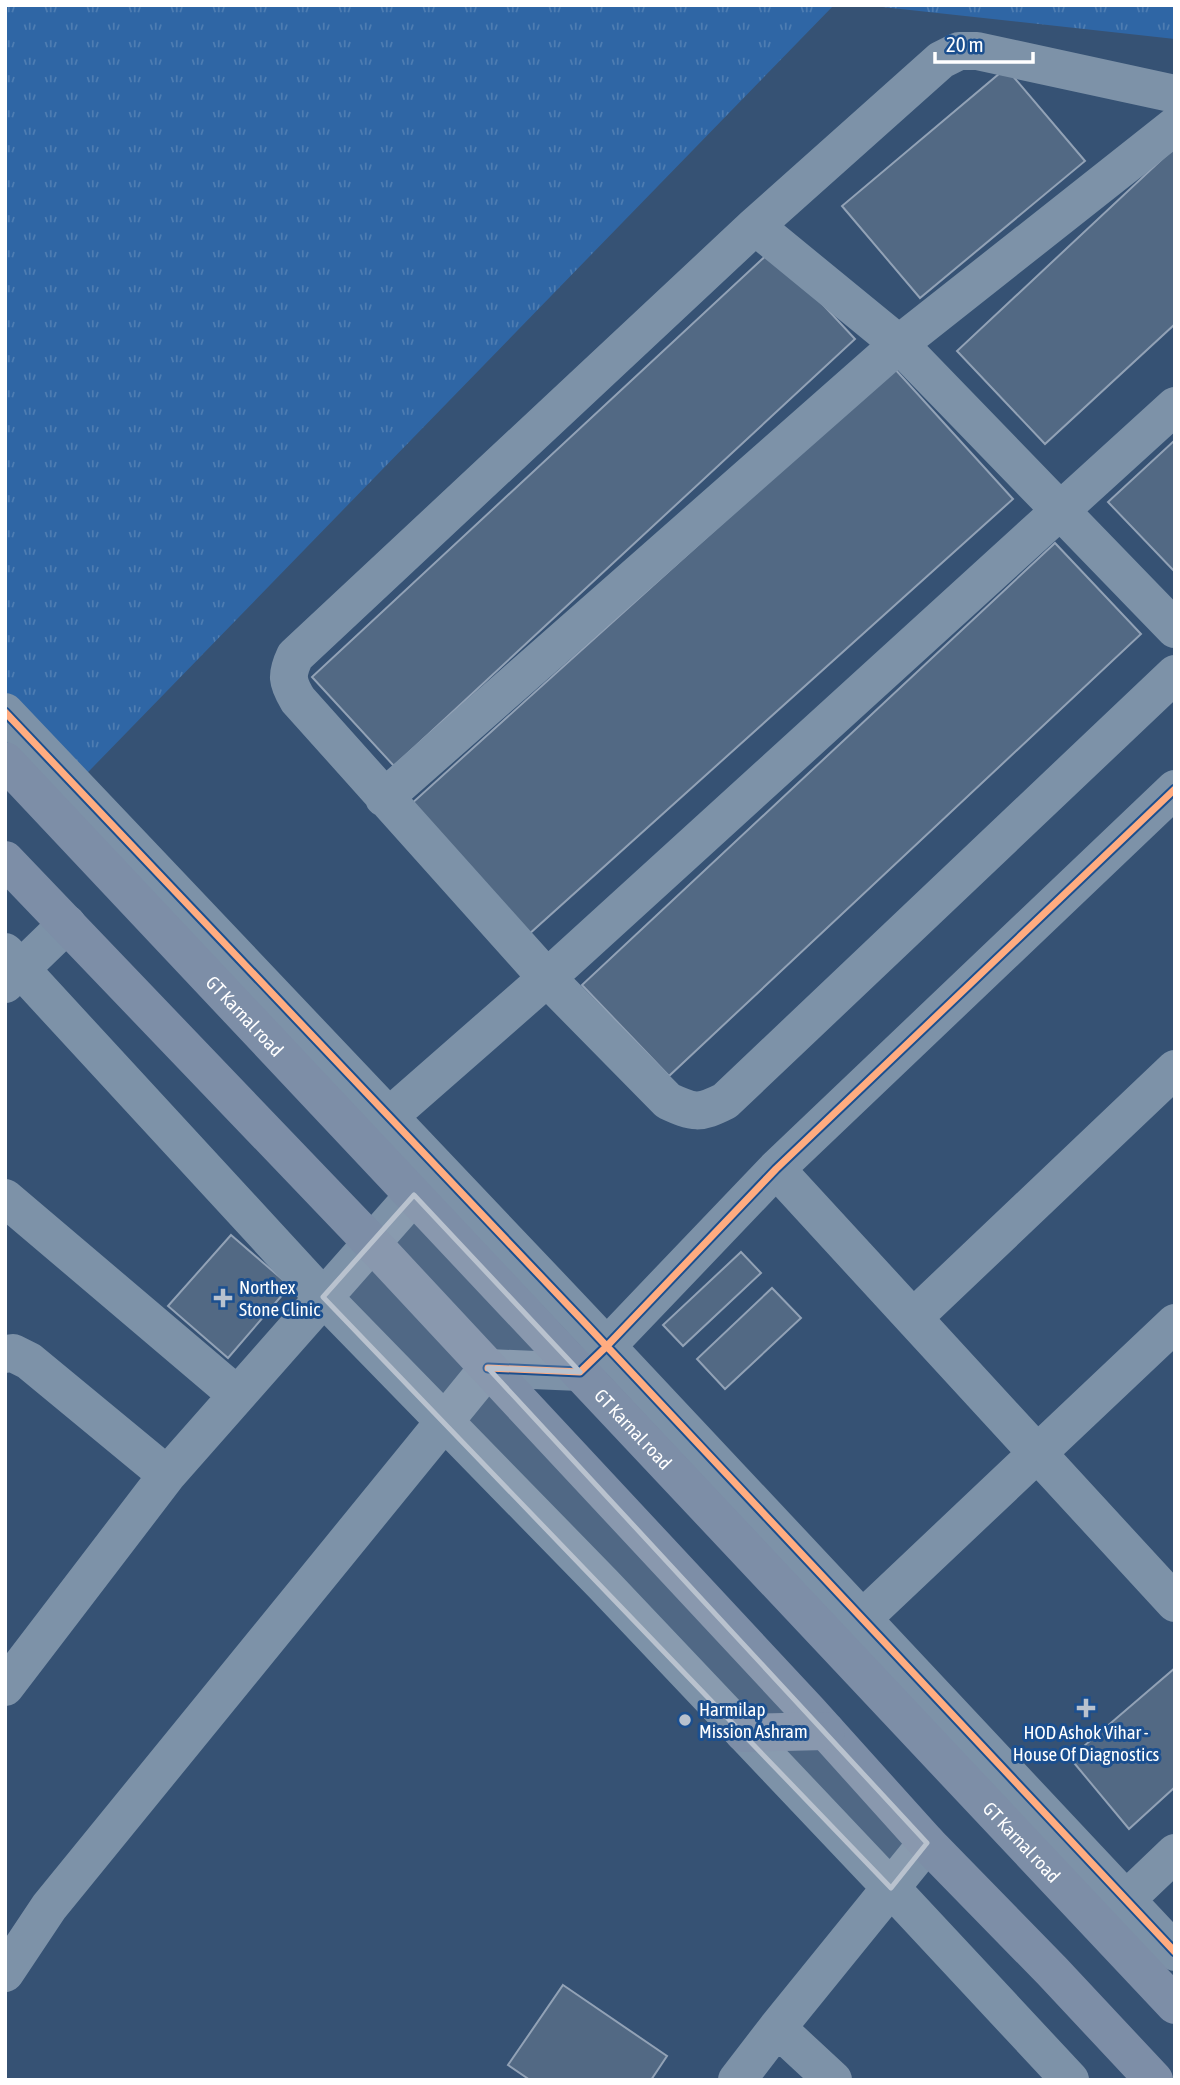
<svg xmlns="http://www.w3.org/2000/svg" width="1180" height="2085" font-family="'Asap Condensed',sans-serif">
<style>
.grass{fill:url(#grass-tufts)}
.building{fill:#526984;stroke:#92a2b6;stroke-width:2}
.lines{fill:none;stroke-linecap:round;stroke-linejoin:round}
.minor{stroke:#7d92a8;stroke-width:38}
.major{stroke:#7d8ea7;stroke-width:38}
.cycleway-casing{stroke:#1b4f8f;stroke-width:11}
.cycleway{stroke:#ffac80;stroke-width:7}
.marked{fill:#b9c2ce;fill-opacity:0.2;stroke:#b9c2ce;stroke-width:5;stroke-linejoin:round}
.poi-dot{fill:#b9c2ce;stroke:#1b4f8f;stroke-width:2.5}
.labels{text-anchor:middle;stroke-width:6;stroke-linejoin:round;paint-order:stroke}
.street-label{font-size:19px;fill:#fff;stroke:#1b4f8f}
.poi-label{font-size:19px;fill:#fff;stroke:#1b4f8f;text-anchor:start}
</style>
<defs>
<pattern id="grass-tufts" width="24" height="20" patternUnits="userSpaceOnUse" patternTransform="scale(1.75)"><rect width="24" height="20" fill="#2f66a5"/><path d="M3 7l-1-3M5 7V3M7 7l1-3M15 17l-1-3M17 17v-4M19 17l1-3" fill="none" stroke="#4e7db2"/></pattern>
</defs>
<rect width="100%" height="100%" fill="#365274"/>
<path class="grass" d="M5 5H834L58 803 5 744Z
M864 5H1175V39Z"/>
<path class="building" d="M1006 68 1085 161 920 298 842 206Z
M1175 147V324L1045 444 957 351Z
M772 250 855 339 394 766 312 677Z
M894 368 1013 499 528 935 410 805Z
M1175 440V572L1108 502Z
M1055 543 1141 634 669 1076 582 985Z
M231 1235 290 1286 228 1358 168 1306Z
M741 1252 761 1273 683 1346 663 1325Z
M772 1288 801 1318 725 1389 697 1359Z
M1175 1668V1787L1129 1829 1070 1758Z
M563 1985 667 2056 651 2080H530L508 2065Z"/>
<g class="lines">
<path class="minor" d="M1175 94 977 51H959L941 60 755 226 295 656C286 675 287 682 298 700L547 978 668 1101C694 1113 699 1114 725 1101L1175 674
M755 226 899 344 1175 629
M5 712 583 1321 1175 1952
M384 798 899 344 1175 126
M5 952 323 1297 603 1584 891 1888 1070 2080
M5 984 67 924
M369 1134 547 978 1175 406
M776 1169 1175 1603
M5 1198 237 1395
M913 1318 1175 1069
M5 1354 13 1353 29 1361 167 1475
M843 1637 1175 1323
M5 1687 167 1475 414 1195
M1108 1917 1175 1853
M5 1973 49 1907 488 1368 580 1372 606 1347 776 1169 1175 789
M777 2028 833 2080
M737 2080 777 2028 927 1843"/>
<g class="major">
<path id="s1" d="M5 761 1175 2005"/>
<path d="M5 860 371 1242 809 1712 927 1843 1052 1971 1154 2080"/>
<path d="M744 1733 826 1731"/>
</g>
<defs>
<path id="cycleway" d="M5 712 583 1321 1175 1952
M488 1368 580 1372 606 1347 776 1169 1175 789"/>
</defs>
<use href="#cycleway" class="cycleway-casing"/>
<use href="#cycleway" class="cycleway"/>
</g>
<path class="marked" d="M414 1195 580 1372 488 1368 927 1843 891 1888 323 1297Z"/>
<g class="poi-dot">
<path d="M219.5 1287.5h7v7h7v7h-7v7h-7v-7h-7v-7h7z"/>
<path d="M1082.5 1697.5h7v7h7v7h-7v7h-7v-7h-7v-7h7z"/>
<circle cx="685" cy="1720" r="7"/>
</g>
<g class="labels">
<g class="street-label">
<text dy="7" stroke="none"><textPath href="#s1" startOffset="350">GT Karnal road</textPath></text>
<text dy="7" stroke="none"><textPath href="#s1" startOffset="917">GT Karnal road</textPath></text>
<text dy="7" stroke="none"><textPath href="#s1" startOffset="1484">GT Karnal road</textPath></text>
</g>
<g class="poi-label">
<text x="239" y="1294">Northex<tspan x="239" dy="22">Stone Clinic</tspan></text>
<text x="699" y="1716">Harmilap<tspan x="699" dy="22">Mission Ashram</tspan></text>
<text x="1086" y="1739" text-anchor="middle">HOD Ashok Vihar -<tspan x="1086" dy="22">House Of Diagnostics</tspan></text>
</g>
</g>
<rect width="1180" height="2085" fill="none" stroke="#ffffff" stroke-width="14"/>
<path d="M935 52v10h98v-10" fill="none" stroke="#ffffff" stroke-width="3.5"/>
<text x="946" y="52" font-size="21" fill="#ffffff" stroke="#1b4f8f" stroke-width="5" paint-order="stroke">20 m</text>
</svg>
